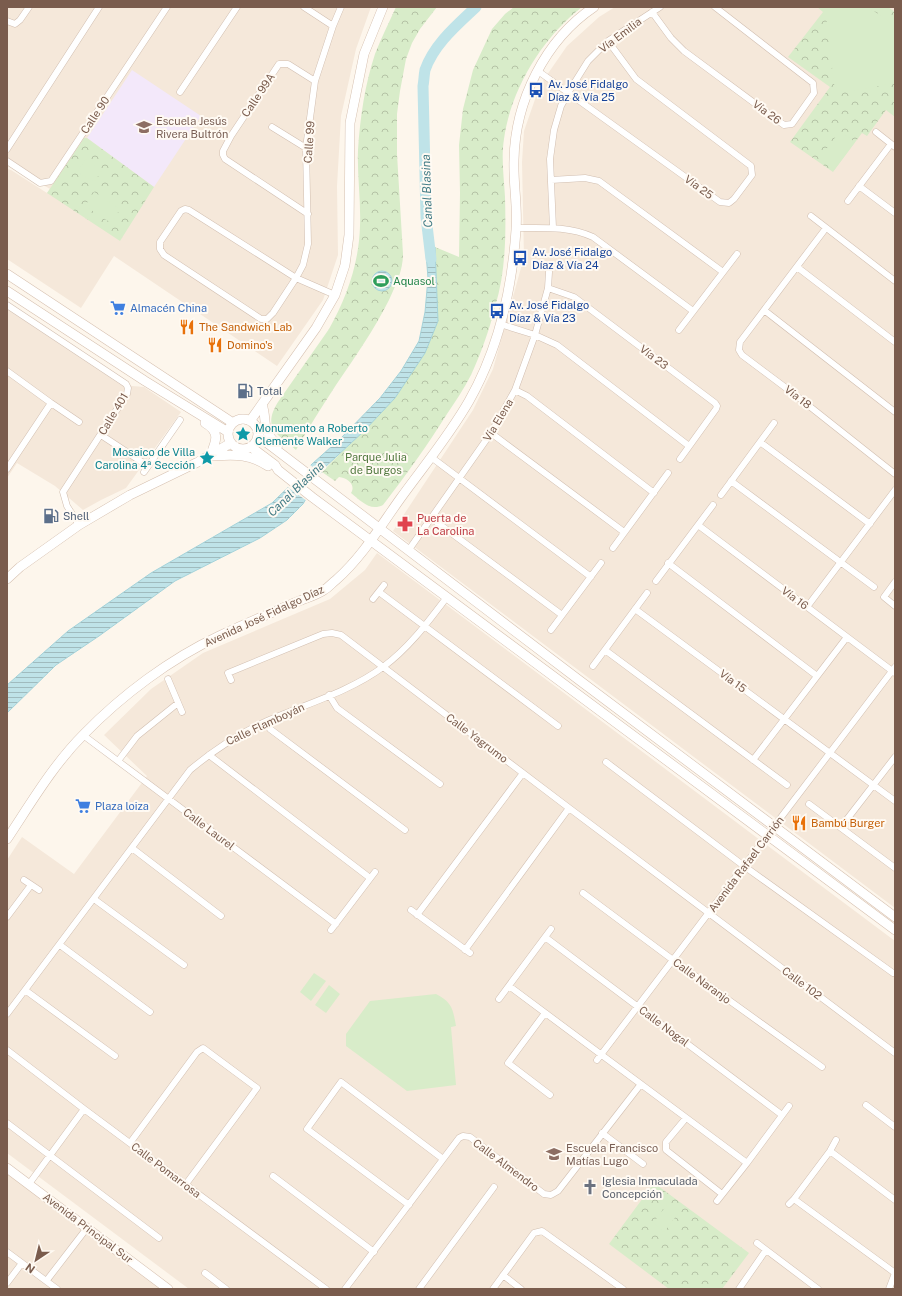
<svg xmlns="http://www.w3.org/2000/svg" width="902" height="1296" font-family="'Public Sans',sans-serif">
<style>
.residential{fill:#f5e8da}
.education{fill:#f3e8fa}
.park{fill:url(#park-crowns)}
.garden{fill:#d8ecc9}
.water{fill:url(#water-rules);stroke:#a5d3da}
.pier{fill:#fdf6ec}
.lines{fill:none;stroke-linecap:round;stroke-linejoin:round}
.river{stroke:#bfe3e8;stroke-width:11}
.street-casing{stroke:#d1beb0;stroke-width:7}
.secondary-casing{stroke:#d6c0b0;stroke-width:10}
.street{stroke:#fff;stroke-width:6}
.secondary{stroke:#fff;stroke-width:9}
.labels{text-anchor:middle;stroke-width:4;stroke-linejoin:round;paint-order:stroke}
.street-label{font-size:11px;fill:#7a5c4d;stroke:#fffaf3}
.transit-label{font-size:11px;fill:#164399;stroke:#fffaf3;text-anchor:start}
.education-label{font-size:11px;fill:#785e54;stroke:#fffaf3;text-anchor:start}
.leisure-label{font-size:11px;fill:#27864d;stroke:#fffaf3;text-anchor:start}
.shop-label{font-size:11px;fill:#366cbe;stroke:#fffaf3;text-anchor:start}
.food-label{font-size:11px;fill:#c56008;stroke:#fffaf3;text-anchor:start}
.service-label{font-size:11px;fill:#4e5e75;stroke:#fffaf3;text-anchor:start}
.culture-label{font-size:11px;fill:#0d838f;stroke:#fffaf3;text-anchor:start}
.park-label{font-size:11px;fill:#537a41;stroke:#fffaf3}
.health-label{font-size:11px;fill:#be3a42;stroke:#fffaf3;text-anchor:start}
.worship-label{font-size:11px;fill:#5b616d;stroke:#fffaf3;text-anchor:start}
.water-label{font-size:12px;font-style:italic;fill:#437c86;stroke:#fffaf3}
</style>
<defs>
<pattern id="park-crowns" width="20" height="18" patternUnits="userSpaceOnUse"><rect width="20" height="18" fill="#d8ecc9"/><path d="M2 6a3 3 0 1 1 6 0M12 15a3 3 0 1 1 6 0" fill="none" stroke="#b4c2a5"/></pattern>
<pattern id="water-rules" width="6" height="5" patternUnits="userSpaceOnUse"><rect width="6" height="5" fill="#bfe3e8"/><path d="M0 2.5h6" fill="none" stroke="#a0bbbe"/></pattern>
</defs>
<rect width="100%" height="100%" fill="#fdf6ec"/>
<path class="residential" d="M7 7H371L356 49 341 116 337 186 338 255 323 300 277 366 114 256 81 308 7 259V169L11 170 47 193 50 189 8 164 7 165Z
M615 7H895V908L393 531 473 410 493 369 524 257 522 162 524 131 540 85 567 46 599 17Z
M7 309 121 385 144 387 181 412 126 488 101 500 83 510 55 486 17 463 7 478Z
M377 553 895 941V1289H189L7 1153V860L22 837 74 874 147 776 104 735 151 689 203 653 330 599 365 570Z
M7 1173 162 1289H7Z"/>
<path class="education" d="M132 70 201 116 154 187 87 138Z"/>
<path class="park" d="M396 7H437L420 29 412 43 406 59 400 91 397 114V154L403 254C403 271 396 284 389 300 374 330 355 357 336 385 322 407 308 428 296 450 277 434 262 428 278 402L329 329C347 297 359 263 360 226 361 200 357 175 358 150 360 118 365 84 375 54 381 38 389 23 396 7Z
M514 7H582C542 38 511 89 504 139 501 158 504 178 505 197 506 234 506 271 495 307 489 331 481 353 471 375 464 389 455 402 447 414 427 446 406 475 383 505 370 512 360 500 351 493 356 485 348 478 339 477L335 481 322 472 395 398 437 301 435 247 459 257 460 193 459 145 463 109 473 70 492 29 505 14Z
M817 7H888L895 12V117L886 110 867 136 862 133 833 172 790 142 830 87 788 57 823 12Z
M84 138H87L154 187 120 241 47 193Z
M654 1183 749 1253 722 1289H669L609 1244Z"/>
<path class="garden" d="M835 7H866L884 17 895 28V83L846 92C839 92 836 90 834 84L826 16 832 8Z
M840 131 855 142 834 170 819 159Z
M86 159 102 170 94 182 77 172Z
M94 192 120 209 111 223 85 206Z
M314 973 326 981 311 1001 300 992Z
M329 985 340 994 326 1013 315 1005Z
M436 994C452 1002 453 1009 456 1026L451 1027 456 1085 407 1091 346 1046V1034L370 1001Z
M669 1202 680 1211 664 1232 653 1223Z"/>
<path class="water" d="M425 241 435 247 438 321 425 353 395 398 364 431 323 469 303 504 287 520 260 538 175 581 99 636 56 665 7 713V685L68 631 151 573 272 503 312 464 341 438 380 398 401 371 419 341 425 312 428 278Z
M372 281a10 10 0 1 1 20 0a10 10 0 1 1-20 0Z"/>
<path class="pier" d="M309 464 322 475 307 501 286 486Z"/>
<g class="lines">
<path class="river" d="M431 259 426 217 423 86C424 81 424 75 425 70 434 44 457 25 476 7"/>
<defs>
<path id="street" d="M304 7 333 26
M652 12 671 38 684 51 784 125 792 124 814 93 813 83 715 7
M7 21 15 24 20 20 29 7
M538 71 720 202 729 203 734 199 752 175 751 166 636 79 608 41
M180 92 237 7
M272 127 306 148
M876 132 895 147
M7 149 99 7
M7 161 40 183 51 181 167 7
M551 180 585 178 599 181 723 272
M859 186 895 213
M848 201 891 144
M308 214 225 159 223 155V151L231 136 279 64H288L315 81
M811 216 895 281
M516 228C544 228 568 226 593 237L693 311
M553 228 550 159 554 130 561 106 568 93 588 61 608 41 660 7
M826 228 740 342 739 350 742 355 794 394 895 474
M797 267 895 342
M548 288 574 297 715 403 717 406 716 409 680 459
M335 295 296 278 189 210 185 209 181 211 160 242V249L164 255 261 319H267L273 313 296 278 303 265 308 244 306 148 315 81 333 26 341 7
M7 305 126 384 128 388 127 394 63 492 67 506 79 525
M764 310 895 412
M500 324 535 335 557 345 689 446
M679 330 737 254
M7 371 51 403 79 422
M515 390 527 396 654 493
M491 433 624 532
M101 435 148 466
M760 442 870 524
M431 457 591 577
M7 469 51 403
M144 472 180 420
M731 481 874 587
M721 495 774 423
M431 518 562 615
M698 525 895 673
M613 548 668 473
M408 551 491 433 515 390 535 335 548 288 549 272
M668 563 817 676
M656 581 713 505
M895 582 884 597 895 606
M379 592 558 726
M373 599 384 585
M807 607 895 490
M635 609 895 801
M551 630 601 563
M605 650 787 785
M593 666 647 593
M168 679 182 712
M231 680 228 673 323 634 332 633 341 635 569 808 895 1053
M329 695 337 708 440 784
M266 722 270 729 405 830
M83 735 336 924
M209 755 370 878
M753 760 847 637
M118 761 137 736 178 703
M606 762 744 866 893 973
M809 804 895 868
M841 827 895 757
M132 848 221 916
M24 880 39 890
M583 893 673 960 822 1067
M94 899 184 965
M411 910 470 953
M417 915 523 773
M7 917 31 885
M331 930 375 872
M545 937 782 1115
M60 945 150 1012
M465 950 569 808
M509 986 747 1163
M25 990 115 1056
M499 999 551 929
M545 1013 508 1063 550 1095
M7 1014 190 770C214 750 238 734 267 721 306 704 349 692 383 667 409 648 428 622 447 597
M7 1050 84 1109 326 1289
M597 1060 895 667
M866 1105 895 1127
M686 1118 666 1142V1150L722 1194
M7 1123 159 1238
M602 1133 643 1164
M130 1143 197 1052 203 1048 257 1088 186 1184
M830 1151 895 1200
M273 1176 374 1252
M29 1184 84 1109
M794 1199 895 1273
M717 1201 747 1163 789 1106
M789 1204 794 1199 830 1151 836 1140
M409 1205 307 1129 341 1082 443 1159
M757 1243 818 1289
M7 1252 57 1289
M205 1273 226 1289
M503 1275 521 1289
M47 1280 87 1228
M7 1283 22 1263
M345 1289 459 1138 463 1136 470 1137 544 1194 551 1195 558 1191 641 1084
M419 1289 494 1187
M493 1289 534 1233 542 1231 623 1289
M739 1289 766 1250
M889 1289 895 1273"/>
<path id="secondary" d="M7 274 233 423
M7 291 145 381 228 432
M262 404C268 422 260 430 278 445
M228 434a15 15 0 1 1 30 0a15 15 0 1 1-30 0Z
M250 421 316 328 335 295 345 265 349 235 350 123 364 54 383 7
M205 423C221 432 216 442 210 456
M258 436 579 680 895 917
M251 447 275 465 278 470 312 497 895 930
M211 456C234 455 248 453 268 466
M7 579 20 567 79 525 130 495 198 462 231 443
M7 839C31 803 53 765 84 734 122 695 170 659 219 636 244 624 269 614 294 603 303 599 315 596 324 590 328 588 332 583 336 580 362 557 380 527 400 499 423 467 449 436 469 401 498 350 512 289 516 230 518 207 513 183 514 160 515 101 545 40 594 7
M7 1168 168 1289"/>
</defs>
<use href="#street" class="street-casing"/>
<use href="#secondary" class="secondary-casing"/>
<use href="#street" class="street"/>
<use href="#secondary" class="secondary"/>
</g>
<defs>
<symbol id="bus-bare" viewBox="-9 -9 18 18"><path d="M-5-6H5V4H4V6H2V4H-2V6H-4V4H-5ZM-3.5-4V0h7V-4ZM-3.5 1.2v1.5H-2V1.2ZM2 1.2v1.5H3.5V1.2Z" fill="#1a4fb4" stroke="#fffaf3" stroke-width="2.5" paint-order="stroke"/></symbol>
<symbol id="school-bare" viewBox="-9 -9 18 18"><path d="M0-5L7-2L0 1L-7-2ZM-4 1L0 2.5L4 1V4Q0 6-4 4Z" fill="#8d6e63" stroke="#fffaf3" stroke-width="2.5" paint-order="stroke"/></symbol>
<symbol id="stadium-bare" viewBox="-9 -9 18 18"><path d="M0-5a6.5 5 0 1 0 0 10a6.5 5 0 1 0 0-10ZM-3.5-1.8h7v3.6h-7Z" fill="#2e9e5b" stroke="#fffaf3" stroke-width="2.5" paint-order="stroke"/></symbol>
<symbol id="supermarket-bare" viewBox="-9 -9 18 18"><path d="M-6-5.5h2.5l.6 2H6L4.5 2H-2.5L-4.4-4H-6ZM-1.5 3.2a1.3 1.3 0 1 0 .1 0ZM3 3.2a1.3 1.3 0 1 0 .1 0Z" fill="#3f7fe0" stroke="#fffaf3" stroke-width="2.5" paint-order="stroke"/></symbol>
<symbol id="restaurant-bare" viewBox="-9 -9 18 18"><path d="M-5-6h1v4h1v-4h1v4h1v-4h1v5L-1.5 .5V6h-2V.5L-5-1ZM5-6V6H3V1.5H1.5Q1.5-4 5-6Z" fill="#e8710a" stroke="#fffaf3" stroke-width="2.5" paint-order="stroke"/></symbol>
<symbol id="fuel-bare" viewBox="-9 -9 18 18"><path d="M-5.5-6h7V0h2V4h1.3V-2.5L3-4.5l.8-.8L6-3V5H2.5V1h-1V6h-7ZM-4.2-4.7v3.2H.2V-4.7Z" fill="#5c6f8a" stroke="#fffaf3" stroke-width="2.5" paint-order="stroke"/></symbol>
<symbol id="sight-bare" viewBox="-9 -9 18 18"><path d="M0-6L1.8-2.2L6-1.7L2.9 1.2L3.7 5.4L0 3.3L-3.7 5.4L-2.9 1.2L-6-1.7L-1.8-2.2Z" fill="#0f9aa8" stroke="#fffaf3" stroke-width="2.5" paint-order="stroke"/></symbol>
<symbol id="pharmacy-bare" viewBox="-9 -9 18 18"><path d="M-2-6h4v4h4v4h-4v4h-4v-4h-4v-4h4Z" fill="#e0444e" stroke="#fffaf3" stroke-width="2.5" paint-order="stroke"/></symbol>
<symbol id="church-bare" viewBox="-9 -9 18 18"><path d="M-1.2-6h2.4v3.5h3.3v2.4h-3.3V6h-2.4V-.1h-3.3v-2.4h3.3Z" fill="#6b7280" stroke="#fffaf3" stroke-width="2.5" paint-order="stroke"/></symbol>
</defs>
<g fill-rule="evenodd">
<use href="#bus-bare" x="525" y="79" width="22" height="22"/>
<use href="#school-bare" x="133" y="116" width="22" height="22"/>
<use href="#bus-bare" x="509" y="247" width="22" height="22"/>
<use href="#stadium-bare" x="370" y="270" width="22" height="22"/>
<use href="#supermarket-bare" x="107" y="297" width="22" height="22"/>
<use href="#bus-bare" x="486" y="300" width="22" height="22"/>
<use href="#restaurant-bare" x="176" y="316" width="22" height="22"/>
<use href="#restaurant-bare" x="204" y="334" width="22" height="22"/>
<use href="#fuel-bare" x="234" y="380" width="22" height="22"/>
<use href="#sight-bare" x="232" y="423" width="22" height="22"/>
<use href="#sight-bare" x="196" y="447" width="22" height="22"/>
<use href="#fuel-bare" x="40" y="505" width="22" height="22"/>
<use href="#pharmacy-bare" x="394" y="513" width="22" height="22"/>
<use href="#supermarket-bare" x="72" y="795" width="22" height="22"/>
<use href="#restaurant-bare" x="788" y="812" width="22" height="22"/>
<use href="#school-bare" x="543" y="1143" width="22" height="22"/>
<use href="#church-bare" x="579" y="1176" width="22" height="22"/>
</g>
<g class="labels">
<g class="street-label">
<text transform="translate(620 35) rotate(-37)" y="4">Vía Emilia</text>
<text transform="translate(258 95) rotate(-56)" y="4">Calle 99A</text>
<text transform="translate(767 112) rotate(36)" y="4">Vía 26</text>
<text transform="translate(95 115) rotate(-56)" y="4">Calle 90</text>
<text transform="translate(309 142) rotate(-86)" y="4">Calle 99</text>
<text transform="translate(699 187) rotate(36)" y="4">Vía 25</text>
<text transform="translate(654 357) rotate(37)" y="4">Vía 23</text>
<text transform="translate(798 397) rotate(38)" y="4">Vía 18</text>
<text transform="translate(113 414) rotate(-59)" y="4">Calle 401</text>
<text transform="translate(498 420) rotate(-59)" y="4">Vía Elena</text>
<text transform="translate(795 598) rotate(37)" y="4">Vía 16</text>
<text transform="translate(264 616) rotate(-25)" y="4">Avenida José Fidalgo Díaz</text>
<text transform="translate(733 681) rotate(36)" y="4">Vía 15</text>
<text transform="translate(265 724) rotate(-25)" y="4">Calle Flamboyán</text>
<text transform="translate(477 738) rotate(37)" y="4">Calle Yagrumo</text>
<text transform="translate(209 829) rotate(37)" y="4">Calle Laurel</text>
<text transform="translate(746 864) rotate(-53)" y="4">Avenida Rafael Carrión</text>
<text transform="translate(702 981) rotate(36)" y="4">Calle Naranjo</text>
<text transform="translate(802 983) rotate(37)" y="4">Calle 102</text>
<text transform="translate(664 1026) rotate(37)" y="4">Calle Nogal</text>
<text transform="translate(506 1165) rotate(37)" y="4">Calle Almendro</text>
<text transform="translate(166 1170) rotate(37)" y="4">Calle Pomarrosa</text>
<text transform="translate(88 1228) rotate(37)" y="4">Avenida Principal Sur</text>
</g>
<g class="transit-label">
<text x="548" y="88">Av. José Fidalgo<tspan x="548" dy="13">Díaz &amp; Vía 25</tspan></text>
<text x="532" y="256">Av. José Fidalgo<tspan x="532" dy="13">Díaz &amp; Vía 24</tspan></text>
<text x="509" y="309">Av. José Fidalgo<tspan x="509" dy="13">Díaz &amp; Vía 23</tspan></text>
</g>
<g class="education-label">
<text x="156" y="125">Escuela Jesús<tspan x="156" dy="13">Rivera Bultrón</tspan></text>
<text x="566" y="1152">Escuela Francisco<tspan x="566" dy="13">Matías Lugo</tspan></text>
</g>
<g class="leisure-label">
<text x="393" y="285">Aquasol</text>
</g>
<g class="shop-label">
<text x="130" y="312">Almacén China</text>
<text x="95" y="810">Plaza loiza</text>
</g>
<g class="food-label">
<text x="199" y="331">The Sandwich Lab</text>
<text x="227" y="349">Domino's</text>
<text x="811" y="827">Bambú Burger</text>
</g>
<g class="service-label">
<text x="257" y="395">Total</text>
<text x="63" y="520">Shell</text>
</g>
<g class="culture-label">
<text x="255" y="432">Monumento a Roberto<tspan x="255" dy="13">Clemente Walker</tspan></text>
<text x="195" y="456" text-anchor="end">Mosaico de Villa<tspan x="195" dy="13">Carolina 4ª Sección</tspan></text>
</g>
<g class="park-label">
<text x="376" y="461">Parque Julia<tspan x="376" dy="13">de Burgos</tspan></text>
</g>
<g class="health-label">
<text x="417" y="522">Puerta de<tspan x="417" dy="13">La Carolina</tspan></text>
</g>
<g class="worship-label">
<text x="602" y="1185">Iglesia Inmaculada<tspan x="602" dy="13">Concepción</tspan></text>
</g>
<g class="water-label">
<text transform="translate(427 191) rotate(-92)" y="4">Canal Blasina</text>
<text transform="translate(296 489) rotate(-44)" y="4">Canal Blasina</text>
</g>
</g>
<rect width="902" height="1296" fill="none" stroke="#7a5c4d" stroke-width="16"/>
<g transform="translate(36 1260) rotate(215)" stroke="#fffaf3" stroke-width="3" paint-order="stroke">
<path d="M0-3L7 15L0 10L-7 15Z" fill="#7a5c4d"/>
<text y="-6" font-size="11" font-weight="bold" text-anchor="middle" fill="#7a5c4d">N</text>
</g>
</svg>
